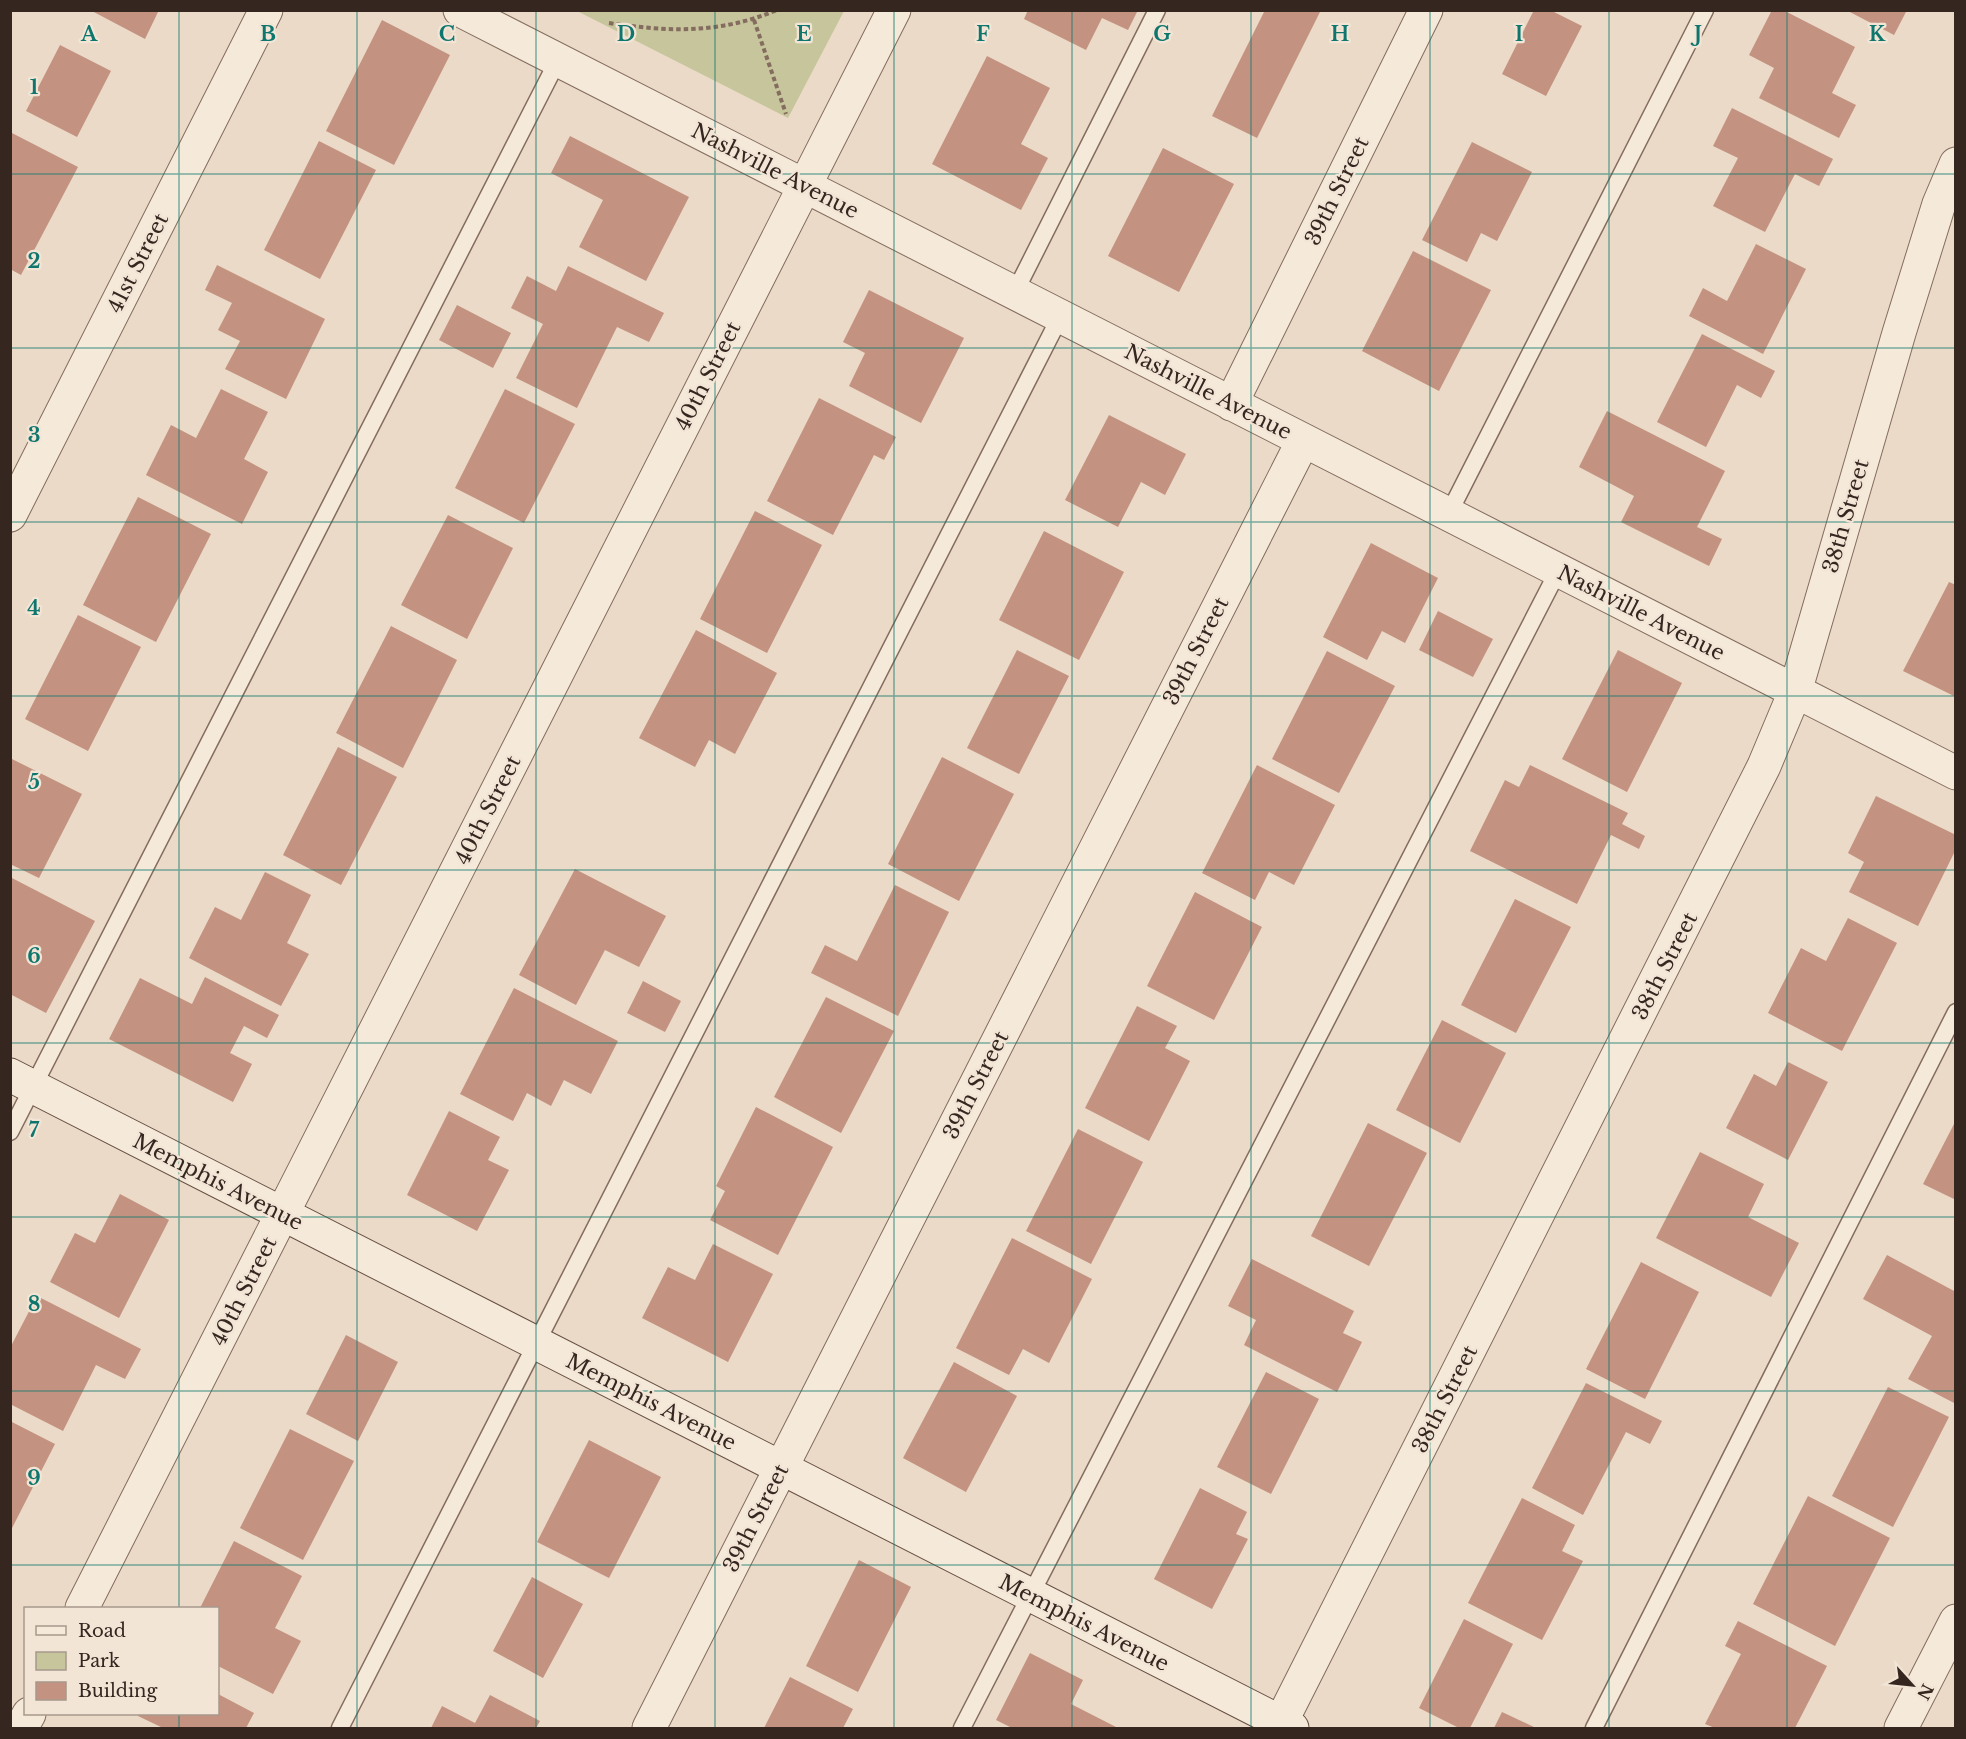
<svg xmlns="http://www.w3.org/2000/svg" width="1966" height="1739" font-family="'Libre Baskerville',serif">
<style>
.green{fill:#c7c59c}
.building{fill:#c49281}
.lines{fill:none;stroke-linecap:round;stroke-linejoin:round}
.lane-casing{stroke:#846c5e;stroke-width:19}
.street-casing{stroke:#846c5e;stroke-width:35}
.secondary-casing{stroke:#664e41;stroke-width:35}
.path{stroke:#846c5e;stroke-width:4;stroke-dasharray:4.5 3;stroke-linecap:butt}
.lane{stroke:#f5e9d9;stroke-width:16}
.street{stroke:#f5e9d9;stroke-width:33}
.secondary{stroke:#f5e9d9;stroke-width:33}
.grid{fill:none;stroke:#0f766e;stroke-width:1.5;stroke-opacity:0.55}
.labels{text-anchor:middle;stroke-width:4.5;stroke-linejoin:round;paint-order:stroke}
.street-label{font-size:21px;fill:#352720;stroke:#f2e5d6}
.grid-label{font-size:20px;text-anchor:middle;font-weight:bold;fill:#0f766e;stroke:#f2e5d6;stroke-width:4.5;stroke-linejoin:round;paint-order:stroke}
</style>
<rect width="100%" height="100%" fill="#eadac7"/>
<path class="green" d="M577 11 844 10V11L788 118Z"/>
<path class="building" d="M90 10H159L145 39Z
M1028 10H1138L1128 30 1102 18 1086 50 1024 19Z
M1265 10H1321L1257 138 1212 116Z
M1534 10H1550L1582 26 1546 96 1502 74Z
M1772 10H1783L1855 47 1832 93 1856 105 1839 138 1759 98 1774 68 1749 55Z
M1846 10H1907L1894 35Z
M382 20 450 55 394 165 326 131Z
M60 45 111 71 77 137 26 111Z
M987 56 1050 88 1021 144 1048 158 1021 210 932 164Z
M1732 108 1833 159 1819 186 1795 174 1765 232 1713 206 1738 158 1713 146Z
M10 132 78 167 21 275 10 269Z
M570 136 689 197 646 281 579 247 603 200 551 173Z
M319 141 376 170 320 279 264 250Z
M1472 142 1532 172 1497 241 1481 233 1467 262 1422 240Z
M1163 148 1234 184 1179 292 1108 256Z
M1756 244 1806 269 1763 354 1689 316 1703 288 1727 301Z
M1413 251 1491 290 1439 391 1362 351Z
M217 265 325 319 286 399 225 369 240 341 218 330 232 303 205 290Z
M568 266 664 313 649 342 617 327 577 408 516 378 543 324 511 308 527 276 556 291Z
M869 290 964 338 921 423 849 386 865 353 843 342Z
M457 305 511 333 493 368 439 340Z
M1702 334 1775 371 1761 398 1737 385 1706 447 1657 422Z
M221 389 268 412 244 459 268 472 242 524 146 475 171 425 196 438Z
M505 389 575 424 524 523 455 488Z
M819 398 896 437 884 460 874 455 833 535 767 501Z
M1607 411 1725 471 1697 527 1722 539 1709 566 1621 522 1634 496 1579 467Z
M1109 415 1186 454 1165 495 1141 482 1118 527 1065 500Z
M138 497 211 534 156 642 83 605Z
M755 511 822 545 767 653 700 619Z
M448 515 513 548 467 639 401 605Z
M1044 531 1124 572 1079 660 999 620Z
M1371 543 1438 578 1405 643 1382 631 1367 660 1323 637Z
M1949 582 1956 585V697L1903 671Z
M1438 611 1493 639 1473 677 1419 650Z
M78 615 141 647 88 751 25 719Z
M391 626 457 660 403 768 336 733Z
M696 630 777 673 735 754 709 740 695 767 639 738Z
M1017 650 1069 676 1019 774 967 748Z
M1618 650 1682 683 1627 792 1562 759Z
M1327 651 1395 686 1339 793 1272 759Z
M338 747 397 777 341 885 283 855Z
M942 757 1014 794 959 901 888 864Z
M10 758 82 794 39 878 10 864Z
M1257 765 1335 805 1294 885 1269 872 1255 900 1202 873Z
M1530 765 1628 813 1622 824 1645 836 1639 849 1611 835 1577 904 1470 851 1505 780 1519 787Z
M1876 796 1956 835V849L1918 926 1849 892 1864 862 1848 853Z
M575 869 666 916 639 967 605 950 576 1005 519 975Z
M265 872 311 895 287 943 309 954 281 1006 189 958 215 907 241 920Z
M10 877 95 921 46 1013 10 994Z
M895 885 949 912 898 1016 811 973 825 945 857 961Z
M1195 892 1262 927 1214 1020 1147 986Z
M1515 899 1571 927 1516 1033 1461 1005Z
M1848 918 1897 943 1842 1051 1768 1013 1801 948 1826 961Z
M205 977 279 1015 267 1038 244 1026 230 1053 252 1064 233 1102 109 1039 140 978 192 1004Z
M643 981 681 1001 665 1032 627 1013Z
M514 988 618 1041 591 1094 564 1080 551 1106 527 1093 513 1121 460 1094Z
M826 997 894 1031 841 1133 774 1097Z
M1137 1006 1177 1026 1165 1048 1190 1061 1149 1141 1085 1108Z
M1442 1020 1506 1053 1460 1143 1396 1110Z
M1788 1062 1828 1082 1788 1160 1726 1128 1754 1074 1776 1086Z
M756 1107 833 1147 778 1255 710 1220 725 1191 716 1186Z
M449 1111 500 1137 488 1160 509 1170 477 1231 407 1195Z
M1368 1123 1427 1153 1369 1266 1311 1236Z
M1954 1124 1956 1125V1200L1923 1184Z
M1078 1129 1143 1162 1091 1264 1026 1231Z
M1700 1152 1764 1184 1748 1217 1799 1243 1771 1297 1656 1238Z
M120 1194 169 1220 119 1318 50 1282 75 1233 95 1243Z
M1012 1238 1092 1279 1049 1363 1023 1349 1009 1375 956 1348Z
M713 1244 773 1274 728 1362 642 1318 668 1267 695 1280Z
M1887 1255 1956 1292V1404L1908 1379 1932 1336 1863 1299Z
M1252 1259 1354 1311 1343 1333 1362 1342 1337 1392 1244 1345 1256 1320 1228 1306Z
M1641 1262 1699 1292 1645 1399 1586 1369Z
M37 1296 141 1349 125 1379 96 1365 63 1431 10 1404V1348Z
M346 1335 398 1362 358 1441 306 1414Z
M954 1362 1017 1396 966 1492 903 1458Z
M1266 1372 1319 1399 1271 1494 1217 1467Z
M1586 1383 1662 1421 1650 1444 1626 1432 1583 1515 1532 1488Z
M1888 1387 1949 1417 1893 1527 1832 1496Z
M10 1421 55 1444 10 1532Z
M290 1429 354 1461 303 1560 240 1528Z
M589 1440 661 1477 609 1578 537 1542Z
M1200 1488 1247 1512 1236 1534 1248 1539 1212 1609 1154 1579Z
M1808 1496 1890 1538 1835 1646 1753 1604Z
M1522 1498 1575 1525 1562 1551 1583 1561 1542 1640 1468 1603Z
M234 1541 302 1576 275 1628 301 1641 273 1694 218 1666V1608H200Z
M859 1560 911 1587 858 1692 806 1666Z
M532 1577 583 1604 543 1678 493 1651Z
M1464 1619 1513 1644 1470 1728H1459L1419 1708Z
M1738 1621 1827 1666 1795 1728H1715L1705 1724 1741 1654 1725 1646Z
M1030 1653 1083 1680 1071 1704 1118 1728H1012L996 1720Z
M790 1677 853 1709 843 1728H764Z
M218 1694 254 1713 246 1728H163L138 1716 139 1714H218Z
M490 1695 540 1721 536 1728H431L442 1706 475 1723Z
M1502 1712 1536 1728H1494Z"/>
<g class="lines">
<defs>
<path id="lane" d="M1014 294 1157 10
M1448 515 1705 10
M10 1132 558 60
M340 1728 1060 317
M962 1728 1558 571
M1594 1728 1956 1012"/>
<path id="street" d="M460 10 1956 773
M1231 404 1426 10
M10 515 266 10
M82 1608 894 10
M21 1728 29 1714
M649 1728 1303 441
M1278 1728 1764 766 1795 692 1899 333 1939 204 1956 164
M1901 1728 1956 1621"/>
<path id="secondary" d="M10 1075 1292 1728"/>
</defs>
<use href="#lane" class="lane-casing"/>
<use href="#street" class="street-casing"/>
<use href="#secondary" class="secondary-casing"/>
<path class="path" d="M754 20 786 114
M609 23C670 32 719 34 777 10"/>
<use href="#lane" class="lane"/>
<use href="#street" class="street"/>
<use href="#secondary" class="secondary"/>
</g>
<path class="grid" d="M179 10V1608M357 10V1728M536 10V1728M715 10V1728M894 10V1728M1072 10V1728M1251 10V1728M1430 10V1728M1609 10V1728M1787 10V1728M10 174H1956M10 348H1956M10 522H1956M10 696H1956M10 870H1956M10 1043H1956M10 1217H1956M10 1391H1956M10 1565H1956M179 1714V1728"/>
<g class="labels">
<g class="street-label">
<text transform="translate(775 171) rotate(27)" y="7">Nashville Avenue</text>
<text transform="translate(1337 191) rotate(-64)" y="7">39th Street</text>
<text transform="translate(138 263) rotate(-63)" y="7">41st Street</text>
<text transform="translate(708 376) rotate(-63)" y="7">40th Street</text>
<text transform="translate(1208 392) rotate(27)" y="7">Nashville Avenue</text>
<text transform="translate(1846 516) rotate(-74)" y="7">38th Street</text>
<text transform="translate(1641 613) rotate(27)" y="7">Nashville Avenue</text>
<text transform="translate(1196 651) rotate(-63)" y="7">39th Street</text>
<text transform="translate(488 810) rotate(-63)" y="7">40th Street</text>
<text transform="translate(1665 966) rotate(-63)" y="7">38th Street</text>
<text transform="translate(976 1085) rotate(-63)" y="7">39th Street</text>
<text transform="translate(218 1182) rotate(27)" y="7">Memphis Avenue</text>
<text transform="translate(244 1291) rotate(-63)" y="7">40th Street</text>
<text transform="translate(1445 1399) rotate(-63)" y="7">38th Street</text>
<text transform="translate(651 1402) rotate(27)" y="7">Memphis Avenue</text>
<text transform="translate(756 1518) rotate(-63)" y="7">39th Street</text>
<text transform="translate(1084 1623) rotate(27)" y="7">Memphis Avenue</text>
</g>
</g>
<g class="grid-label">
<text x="89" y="41">A</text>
<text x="268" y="41">B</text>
<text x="447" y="41">C</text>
<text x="626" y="41">D</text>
<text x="804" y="41">E</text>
<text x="983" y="41">F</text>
<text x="1162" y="41">G</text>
<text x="1340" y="41">H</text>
<text x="1519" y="41">I</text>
<text x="1698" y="41">J</text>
<text x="1877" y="41">K</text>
<text x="34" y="94">1</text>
<text x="34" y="268">2</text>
<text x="34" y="442">3</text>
<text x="34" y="615">4</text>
<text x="34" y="789">5</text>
<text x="34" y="963">6</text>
<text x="34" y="1137">7</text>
<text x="34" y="1311">8</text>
<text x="34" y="1485">9</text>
</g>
<rect width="1966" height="1739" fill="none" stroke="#352720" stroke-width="24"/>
<rect x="24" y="1607" width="195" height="108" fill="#f2e5d6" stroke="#a6998d" stroke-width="1.5"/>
<rect x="36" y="1626" width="30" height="9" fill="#f5e9d9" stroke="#a6998d" stroke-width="1.5"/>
<text x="78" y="1637" font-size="18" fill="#352720">Road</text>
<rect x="36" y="1652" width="30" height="18" fill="#c7c59c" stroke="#a6998d" stroke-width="1.5"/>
<text x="78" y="1667" font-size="18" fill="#352720">Park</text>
<rect x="36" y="1682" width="30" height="18" fill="#c49281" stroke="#a6998d" stroke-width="1.5"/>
<text x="78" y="1697" font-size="18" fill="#352720">Building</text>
<g transform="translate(1912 1685) rotate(117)" stroke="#f2e5d6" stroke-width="4.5" paint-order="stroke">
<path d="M0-4.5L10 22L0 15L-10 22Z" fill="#352720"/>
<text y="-9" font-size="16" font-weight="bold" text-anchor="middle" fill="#352720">N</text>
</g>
</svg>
